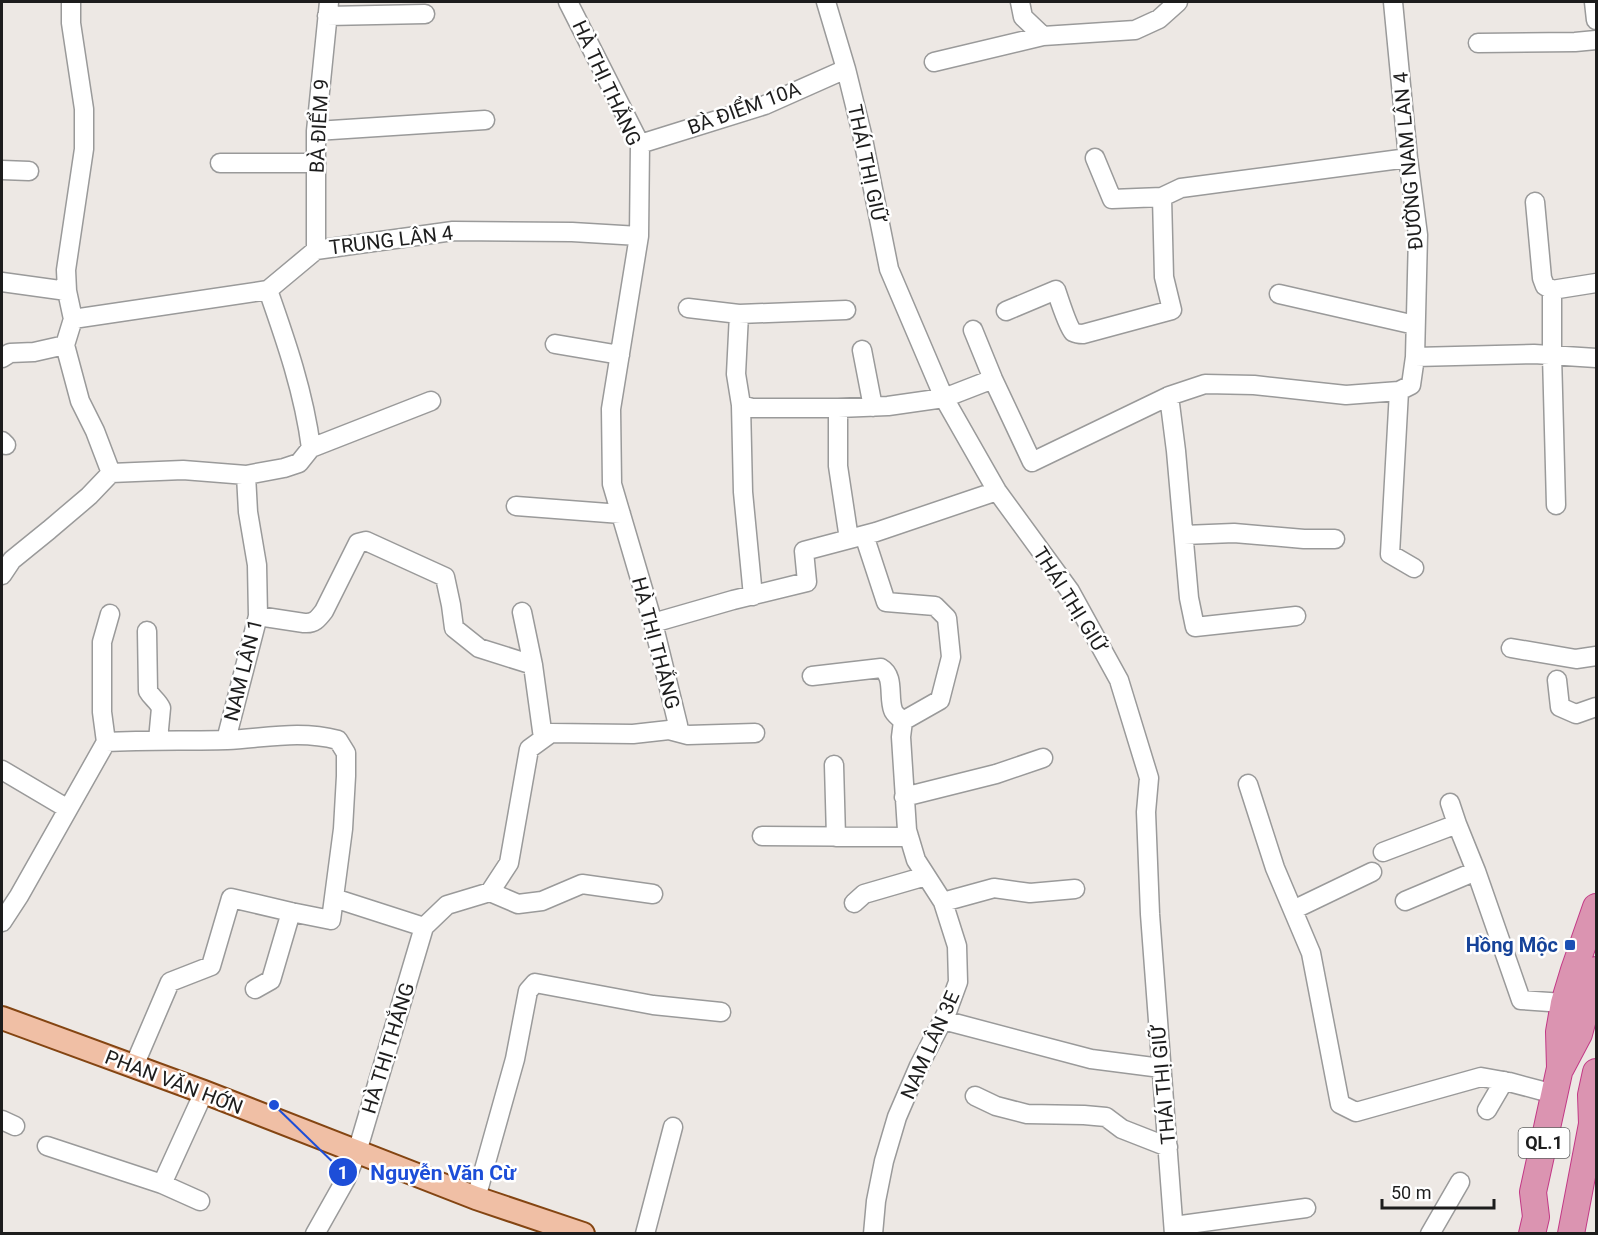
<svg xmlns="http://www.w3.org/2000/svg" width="1598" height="1235" font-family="Roboto,sans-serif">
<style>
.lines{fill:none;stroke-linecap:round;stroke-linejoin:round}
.minor-casing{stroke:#9a9a9a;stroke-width:21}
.major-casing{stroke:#844512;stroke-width:26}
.highway-casing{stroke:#c23986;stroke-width:28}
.minor{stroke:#fff;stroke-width:18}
.major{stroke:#f0bfa5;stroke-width:22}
.highway{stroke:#db94b1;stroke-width:26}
.transit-dot{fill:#1a4fb4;stroke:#fff;stroke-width:2}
.labels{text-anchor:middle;stroke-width:5;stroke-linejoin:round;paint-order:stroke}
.shield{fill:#fff;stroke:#616161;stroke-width:1.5}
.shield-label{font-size:18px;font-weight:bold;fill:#1d1d1d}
.street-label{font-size:20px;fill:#1d1d1d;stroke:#fff}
.transit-label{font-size:20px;font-weight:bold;fill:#164399;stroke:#fff;text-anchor:end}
.leader{fill:none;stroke:#1d4ed8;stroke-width:2}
.callout-dot{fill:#1d4ed8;stroke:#fff;stroke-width:2}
.mark-label{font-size:18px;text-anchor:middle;font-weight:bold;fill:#fff}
.callout-label{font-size:21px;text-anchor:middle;font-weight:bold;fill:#1d4ed8;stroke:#fff;stroke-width:5;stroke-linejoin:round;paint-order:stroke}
</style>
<rect width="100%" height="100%" fill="#ede8e4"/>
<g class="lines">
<defs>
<path id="minor" d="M71 2V23L84 109V149L66 270 67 291 73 319
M826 2 846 69 862 134 889 269 944 398 997 491 1070 591 1119 680 1149 778 1146 812 1150 914 1174 1234
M1020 2 1023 17 1043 36
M1594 2 1596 20
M327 16 425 14
M1478 43 1575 42 1596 40
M934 62 1043 36 1135 30 1159 19 1178 2
M316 131 485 120
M640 144 765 105 846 69
M1095 158 1112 199 1162 197
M220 163H316
M2 170 29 171
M1535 202 1542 278 1545 286 1552 290
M316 250V131L329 2
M2 282 67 291
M1279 294 1415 325
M688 308 739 314
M1006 311 1056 290C1059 299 1068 327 1073 332 1077 334 1079 334 1083 334L1172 310 1164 277 1162 197 1181 188 1408 158
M973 330 993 379 1032 462 1169 396 1205 384 1254 385 1346 395 1399 391 1411 385 1415 357 1418 235 1408 158 1393 2
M555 344 620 355
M862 350 873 407
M1415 357 1534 354 1596 358
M2 358 10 353 34 352 65 345 73 319 268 290 316 250 453 231 572 232 639 236
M1399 391 1390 554 1414 568
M1169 396 1176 451 1189 598 1195 627 1296 616
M741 405 743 492 753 596
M838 408H752L741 405 736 374 739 314 846 310
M2 441 6 445
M311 448 431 401
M111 473 183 470 246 475
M1556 505 1552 355V290L1596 283
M516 506 621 514
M864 535 886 602 935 606 947 618 951 657 940 700 903 721
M1184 535 1234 533 1304 539H1335
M849 539 838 466V408L888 406 944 398 993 379
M2 575 12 560 49 530 89 496 111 473 95 431 80 401 65 345
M522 612 533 665 543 738
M258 616 304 623C314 624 318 619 324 611L358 543 366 541 445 577 451 605 454 628 479 648 533 665
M653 623 733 600 807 582 804 551 876 532 997 491
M147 631 148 691C152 698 158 701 161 708L158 740
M1511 648 1576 659 1596 656
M812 676 881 668C895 676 888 697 893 710 894 714 899 717 903 721
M1557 680 1560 707 1576 714 1596 707
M669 730 688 735 755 733
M226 740 258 616 257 565 248 512 246 475 284 468 299 463 311 448C304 393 286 341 268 290
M106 742C146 740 187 741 227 740 266 738 300 730 338 740L346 753V776L343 829 331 920 291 912 231 898 211 966 170 982 134 1066
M106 742 102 712V642L110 614
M834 765 836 837
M2 770 68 809
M1248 784 1275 868 1311 953 1340 1104 1356 1112 1481 1077 1509 1082 1554 1094
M904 797 996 774 1043 758
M1450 803 1457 824
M762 836 909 837
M1383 852 1457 824 1476 871 1521 1000 1564 1003
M490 892 518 904 542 901 582 884 653 894
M334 898 424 927
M1405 901 1476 871
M943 902 994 888 1030 893 1075 889
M854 903 864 894 926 876
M1293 910 1372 872
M2 922 19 896 106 742
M255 989 271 980 291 912
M943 1020 1091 1059 1161 1068
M975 1096 996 1106 1027 1114 1084 1115 1106 1117 1122 1129 1168 1147
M1487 1110 1504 1081
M2 1120 15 1126
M47 1146 162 1184 200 1201
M162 1184 204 1092
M476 1198 515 1059 528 991 535 983 653 1005 721 1012
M1174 1226 1306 1208
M315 1234 346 1179 357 1152 424 927 447 905 490 892 509 863 529 749 551 733 633 734 669 730 678 725 653 623 612 484 611 409 639 236 640 144 568 2
M645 1234 673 1127
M873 1234 876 1201 884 1161 897 1117 919 1066 947 1012 958 982 957 946 943 902 916 860 907 830 901 737 903 721
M1430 1234 1460 1182"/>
<path id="major" d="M2 1018 204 1092 476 1198 583 1234"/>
<path id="highway" d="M1561 1068 1579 1034 1596 970
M1532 1234 1536 1217 1533 1192 1560 1068 1559 1032 1564 1003 1574 970 1596 907
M1571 1234 1592 1124 1591 1095 1596 1072"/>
</defs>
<use href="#minor" class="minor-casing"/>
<use href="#major" class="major-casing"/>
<use href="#highway" class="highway-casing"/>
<use href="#minor" class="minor"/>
<use href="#major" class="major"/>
<use href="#highway" class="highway"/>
</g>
<rect class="transit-dot" x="1564" y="939" width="12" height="12" rx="3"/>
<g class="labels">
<rect class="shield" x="1518.5" y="1128" width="51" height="30" rx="4.5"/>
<g class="shield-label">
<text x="1544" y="1149">QL.1</text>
</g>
<g class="street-label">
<text transform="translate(607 83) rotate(65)" y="7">HÀ THỊ THẮNG</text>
<text transform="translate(744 108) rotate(-20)" y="7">BÀ ĐIỂM 10A</text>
<text transform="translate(319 126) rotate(-87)" y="7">BÀ ĐIỂM 9</text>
<text transform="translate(1408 161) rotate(-95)" y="7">ĐƯỜNG NAM LÂN 4</text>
<text transform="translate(867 163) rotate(78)" y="7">THÁI THỊ GIỮ</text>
<text transform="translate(391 240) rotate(-7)" y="7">TRUNG LÂN 4</text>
<text transform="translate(1070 599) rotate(58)" y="7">THÁI THỊ GIỮ</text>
<text transform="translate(656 643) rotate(75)" y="7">HÀ THỊ THẮNG</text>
<text transform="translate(243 670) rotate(-76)" y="7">NAM LÂN 1</text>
<text transform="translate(930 1045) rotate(-66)" y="7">NAM LÂN 3E</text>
<text transform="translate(388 1048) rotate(-73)" y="7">HÀ THỊ THẮNG</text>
<text transform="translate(174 1082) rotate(21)" y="7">PHAN VĂN HỚN</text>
<text transform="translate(1163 1085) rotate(-95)" y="7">THÁI THỊ GIỮ</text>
</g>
<g class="transit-label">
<text x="1558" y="952">Hồng Mộc</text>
</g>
</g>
<path class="leader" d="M274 1105L343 1172"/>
<g class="callout-dot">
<circle cx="274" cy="1105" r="6"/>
<circle cx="343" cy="1172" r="15"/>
</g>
<g class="mark-label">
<text x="343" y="1179">1</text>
</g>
<g class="callout-label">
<text x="443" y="1180">Nguyễn Văn Cừ</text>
</g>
<rect width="1598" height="1235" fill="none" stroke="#1d1d1d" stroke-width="6"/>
<path d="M1382 1199v9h112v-9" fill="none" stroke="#1d1d1d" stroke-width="3"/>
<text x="1391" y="1199" font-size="18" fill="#1d1d1d" stroke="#ffffff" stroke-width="4.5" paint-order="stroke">50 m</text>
</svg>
